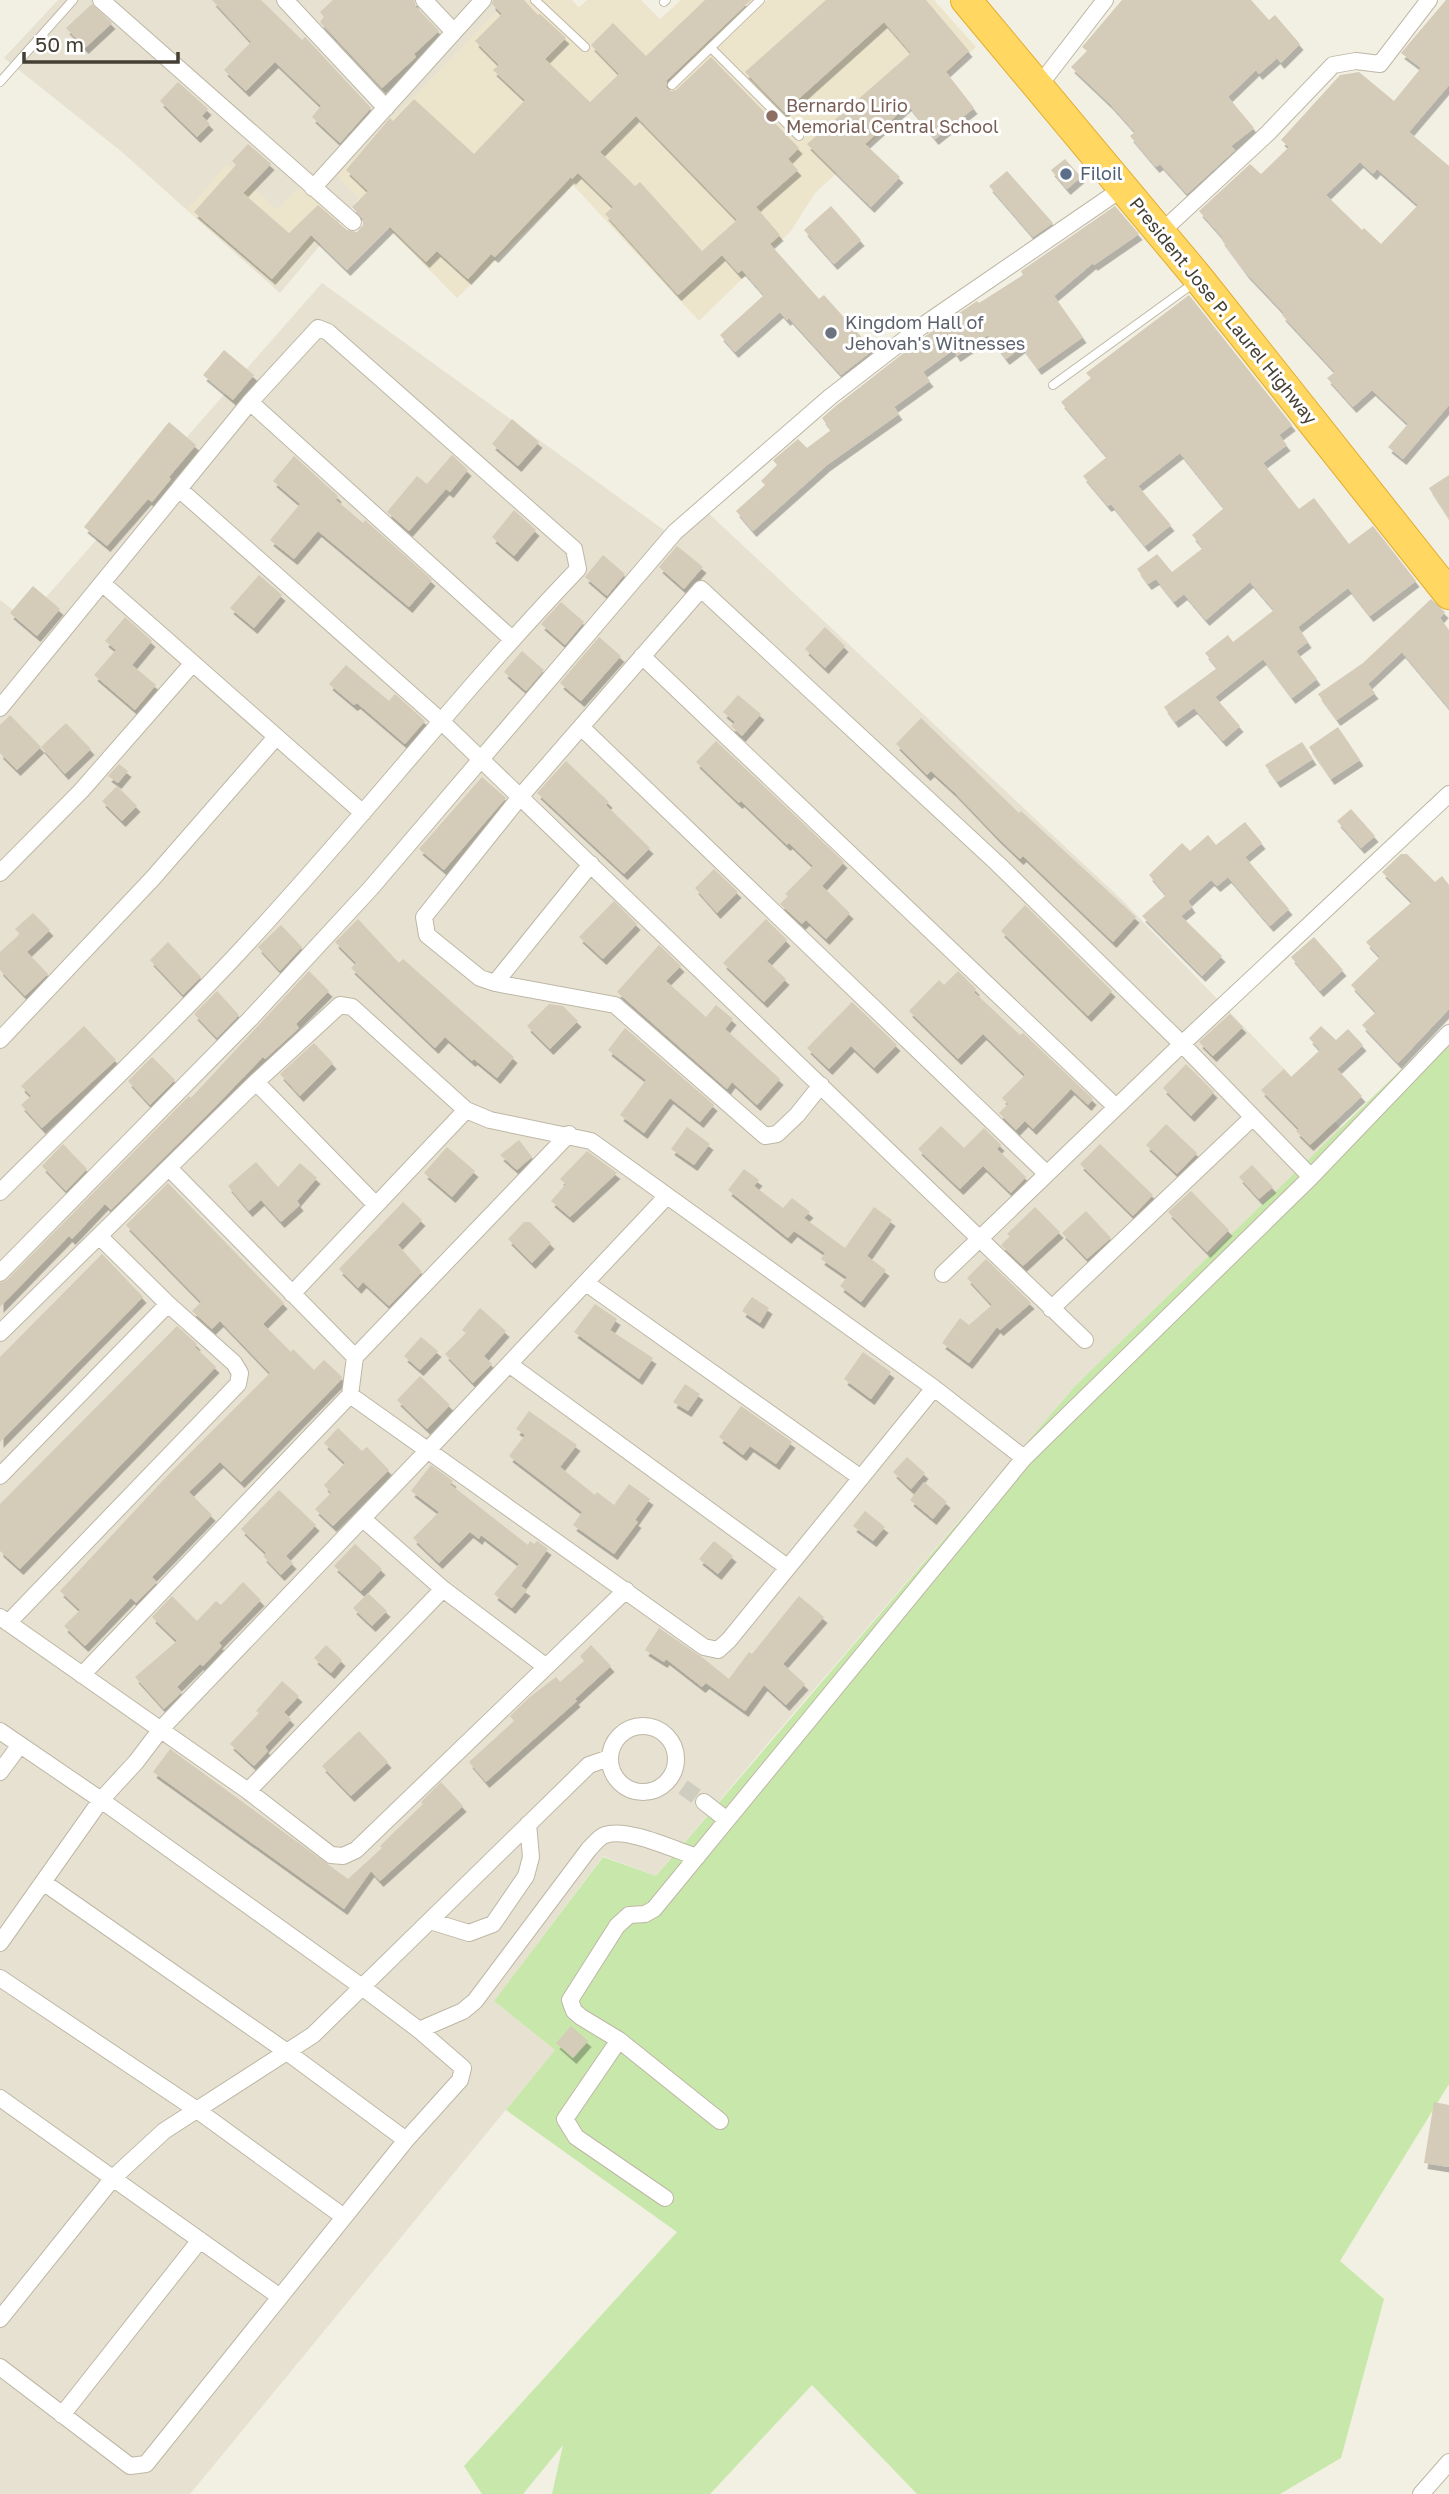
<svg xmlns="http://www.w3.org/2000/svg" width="1449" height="2494" font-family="'Golos Text',sans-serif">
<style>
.residential{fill:#e6e1d1}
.education{fill:#ece5cc}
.green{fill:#c7e8aa}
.building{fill:#d4cbb8;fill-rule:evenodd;filter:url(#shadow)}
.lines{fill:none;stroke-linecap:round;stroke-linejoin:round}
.street-tunnel{stroke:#cfccc0;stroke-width:16;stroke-dasharray:16 8;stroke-linecap:butt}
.lane-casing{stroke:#beb7a5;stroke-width:10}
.street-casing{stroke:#beb7a5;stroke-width:18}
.highway-casing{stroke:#e1ad2e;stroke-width:32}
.lane{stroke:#fff;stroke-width:8}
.street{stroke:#fff;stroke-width:16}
.highway{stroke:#ffd761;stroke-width:30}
.education-dot{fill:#8d6e63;stroke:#fff;stroke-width:2.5}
.service-dot{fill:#5c6f8a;stroke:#fff;stroke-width:2.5}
.worship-dot{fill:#6b7280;stroke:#fff;stroke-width:2.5}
.labels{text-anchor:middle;stroke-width:6;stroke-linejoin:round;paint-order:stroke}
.education-label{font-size:18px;fill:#785e54;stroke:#fff;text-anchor:start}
.service-label{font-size:18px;fill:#4e5e75;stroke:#fff;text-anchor:start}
.street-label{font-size:18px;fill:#443f33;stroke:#fff}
.worship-label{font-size:18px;fill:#5b616d;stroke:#fff;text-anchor:start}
</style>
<defs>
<filter id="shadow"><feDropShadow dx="3.5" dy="6" stdDeviation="0" flood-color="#0004"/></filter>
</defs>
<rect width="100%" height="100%" fill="#f2efe3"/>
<path class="residential" d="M58 0H547L372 183 280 293 122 152 4 58Z
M322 283 668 533 327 934 0 1265V600L26 620Z
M706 511 1122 900 1341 1128 1075 1386 768 1743 656 1876 603 1856 494 2001 555 2050 190 2494H0V1276L359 912 677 538Z"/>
<path class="education" d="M508 0H572L579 7 587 0H641L660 19 681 0H761L619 141 767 0H934L976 47 815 193 791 231 699 321 573 185 457 298 337 176Z
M227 164 277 210 308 178 344 211 276 286 187 210Z"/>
<path class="green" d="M1449 1023V2084L1340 2261 1384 2299 1341 2458 1280 2494H917L812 2385 710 2494H552L563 2445 523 2494H482L464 2466 677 2232 506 2110 555 2050 494 2001 603 1857 656 1876 1075 1386Z"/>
<path class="building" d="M212 0H261L302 40 305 37 371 108 340 143 312 117 321 106 275 62 246 91 224 70 251 42Z
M333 0H414L416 7 439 31 414 54 416 57 382 88 320 22 324 17 320 12Z
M493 0H524L538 15 540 14 566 38 545 59 590 102 619 74 591 45 613 23 646 56 705 0H751L667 80 666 87 670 91 676 90 711 57 799 148 788 159 798 170 756 207 780 235 770 244 819 299 824 295 873 350 841 375 789 318 787 320 780 312 735 352 720 335 764 295 742 270 738 273 722 255 678 295 605 214 613 207 578 173 572 179 571 177 495 257 491 254 468 279 437 251 426 262 390 227 347 270 311 235 272 279 194 212 236 165 232 161 248 144 271 164 243 193 289 233 318 205 347 230 357 232 363 225V219L352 207 368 191 346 170 390 118 393 121 414 99 474 154 525 100 493 70 499 65 475 41 502 14 492 4ZM636 116 737 220 702 251 640 182 635 186 600 152Z
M826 0H926L969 51 946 72 974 108 935 139 908 105 865 144 900 177 871 207 807 144 911 53 884 22 784 112 745 72Z
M1122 0H1251L1269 20 1275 15 1300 44 1281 63 1277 58 1259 74 1256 70 1228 97 1254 128 1231 146 1235 150 1187 194 1160 164 1156 167 1130 136 1135 132 1110 104 1071 67 1087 51 1082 47Z
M1446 0H1449V85L1409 132 1449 166V405L1403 459 1388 447 1408 424 1372 390 1353 407 1327 378 1335 372 1282 315 1284 313 1246 273 1221 239 1223 238 1199 211 1250 164 1261 174 1289 147 1281 140 1340 75 1359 72 1394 101 1421 68 1401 53ZM1360 162 1373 174 1377 169 1418 205 1381 244 1364 228 1362 230 1326 195Z
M92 4 112 23 85 48 66 28Z
M178 82 208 109 202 116 210 124 197 137 160 101Z
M1065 159 1081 177 1067 189 1051 170Z
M1007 171 1053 223 1033 237 989 186Z
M831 206 861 240 834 264 804 230Z
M1115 206 1139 234 1094 265 1093 263 1054 296 1083 337 1038 369 1022 347 1006 359 988 335 957 356 953 350 923 372 930 381 894 407 899 414 827 465 753 531 736 511 765 485 761 481 777 465 773 460 798 439 807 448 831 430 822 418 837 405 928 334 977 301 979 303 1023 275 1021 271Z
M1189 295 1292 425 1279 435 1287 445 1263 463 1299 509 1314 498 1349 544 1373 526 1416 581 1370 616 1348 588 1298 627 1308 642 1296 651 1317 679 1292 698 1263 659 1215 697 1240 726 1223 741 1194 708 1175 722 1164 707 1217 668 1205 653 1228 635 1233 642 1274 610 1250 582 1206 620 1184 594 1174 602 1156 579 1148 584 1137 569 1157 554 1172 572 1203 548 1192 535 1224 508 1180 453 1138 486 1171 525 1145 546 1111 504 1108 506 1083 476 1107 457 1061 402 1091 378 1086 373Z
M224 350 254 375 233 400 203 375Z
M512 419 539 442 518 466 492 444Z
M169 422 196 445 169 477 171 479 152 502 148 499 107 546 84 527Z
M452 455 468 470 450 492 446 489 409 531 387 512 417 476 427 484Z
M294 456 338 496 336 500 363 523 365 520 432 580 409 607 318 531 294 559 270 540 300 504 273 481Z
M1449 475V519L1429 488Z
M514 510 536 530 514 556 492 537Z
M677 546 703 567 684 589 659 567Z
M603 555 625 574 607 596 585 577Z
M259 575 282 595 254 628 230 608Z
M33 586 60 609 37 636 10 613Z
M1431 599 1445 612 1440 618 1449 630V708L1402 652 1368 684 1375 693 1337 720 1318 694 1363 663Z
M561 602 584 622 565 645 541 624Z
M125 617 152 641 132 665 156 685 135 710 94 675 116 650 105 641Z
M825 627 845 646 825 668 805 649Z
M599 637 621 656 581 701 560 683Z
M522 651 544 670 526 691 504 672Z
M346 665 389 701 395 694 425 721 405 744 357 703 354 705 329 684Z
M738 695 761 714 742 736 731 726 735 722 723 712Z
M10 715 41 747 17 770 0 753V725Z
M921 718 1019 813 1021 811 1136 917 1113 942 1023 856 1020 859 997 837 954 792 931 771 927 775 896 744Z
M66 723 91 749 65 774 41 747Z
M1338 727 1360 760 1331 779 1309 747Z
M716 741 844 862 822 886 850 913 826 939 806 920 802 924 780 904 788 896 785 894 813 866 789 843 787 845 741 801 739 803 696 762Z
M1302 742 1313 759 1277 782 1265 765Z
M566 761 609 802 606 805 650 848 624 874 537 793Z
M119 764 128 771 118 783 108 776Z
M482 777 506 798 444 870 419 849Z
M117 786 137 806 122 821 102 801Z
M1351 809 1375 836 1361 848 1337 821Z
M1245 822 1262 843 1245 857 1289 909 1270 926 1228 877 1217 886 1211 880 1188 901 1192 907 1181 916 1222 956 1202 976 1142 916 1166 895 1149 875 1182 843 1190 851 1208 835 1216 845Z
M1401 854H1407L1435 882 1442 876 1449 885V1009L1398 1063 1362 1025 1376 1012 1351 985 1380 957 1366 942 1412 902 1382 872Z
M714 869 738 892 717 913 695 888Z
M614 901 637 924 603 959 579 937Z
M1025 905 1112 991 1088 1016 1001 931Z
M33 913 50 930 27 952 48 974 25 996 0 970V952L20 934 15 929Z
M358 919 399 963 403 959 514 1057 497 1078 474 1059 472 1061 445 1037 435 1048 351 968 356 963 335 942Z
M766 919 787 940 767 961 786 979 764 1002 723 963Z
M281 925 302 947 280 971 258 947Z
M1314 937 1343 970 1320 991 1291 957Z
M168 942 201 977 183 995 150 960Z
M659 945 681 966 666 981 706 1017 716 1005 733 1019 725 1029 780 1079 757 1105 732 1082 727 1089 617 992Z
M309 971 329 991 296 1024 299 1028 265 1059 263 1057 210 1112 111 1210 105 1204 72 1239 69 1236 0 1307V1283L7 1280 189 1096 191 1098Z
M958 971 976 989 974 992 1020 1035 1023 1033 1093 1099 1088 1105 1071 1089 1033 1129 1025 1121 1016 1130 999 1113 1008 1104 1002 1098 1025 1075 983 1034 958 1059 909 1011 939 980 944 985Z
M217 991 239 1015 217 1038 194 1014Z
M852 1002 897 1045 874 1068 851 1046 829 1069 807 1048Z
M549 1004 563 1006 578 1021 550 1049 527 1026Z
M1230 1014 1243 1027 1213 1056 1199 1042Z
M84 1026 116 1060 42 1128 21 1105 31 1096 21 1086Z
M1321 1026 1336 1040 1348 1029 1363 1045 1337 1069 1362 1096 1310 1145 1296 1131 1299 1129 1261 1090 1284 1069 1291 1077 1320 1050 1309 1038Z
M625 1028 714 1105 700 1122 670 1098 644 1133 620 1115 646 1080 608 1050Z
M314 1043 333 1063 300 1096 280 1074Z
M152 1057 175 1080 150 1105 128 1081Z
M1186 1064 1214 1092 1191 1116 1163 1088Z
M1166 1124 1197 1153 1177 1174 1146 1145Z
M941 1126 964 1148 984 1128 1001 1145 997 1149 1026 1177 1011 1193 983 1166 960 1189 918 1149Z
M687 1127 710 1144 694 1165 671 1149Z
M519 1140 532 1157 517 1170 500 1155Z
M63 1144 87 1169 66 1191 42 1166Z
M1100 1144 1153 1195 1133 1216 1080 1164Z
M447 1147 475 1171 452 1197 424 1173Z
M587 1151 617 1173 570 1217 551 1201 566 1184 560 1179Z
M256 1162 278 1187 300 1163 317 1178 297 1201 300 1205 281 1222 261 1200 249 1211 228 1186Z
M1252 1165 1273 1187 1259 1199 1239 1177Z
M744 1169 759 1180 754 1186 783 1208 792 1198 810 1212 804 1218 845 1248 874 1207 892 1220 867 1256 886 1270 861 1302 840 1286 847 1277 821 1259 825 1253 794 1231 788 1238 728 1190Z
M168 1183 284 1303 263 1324 291 1352 293 1349 314 1370 324 1360 342 1377 341 1380 241 1482 220 1462 189 1492 212 1515 152 1577 157 1582 136 1603 131 1598 85 1646 64 1626 80 1610 60 1591 167 1476 270 1373 220 1321 212 1329 192 1311 201 1302 126 1225Z
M1191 1191 1229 1230 1207 1252 1168 1212Z
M403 1202 422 1220 398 1245 422 1272 389 1306 363 1282 358 1288 339 1269Z
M1035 1207 1060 1232 1023 1266 1001 1245 1010 1236 1007 1234Z
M1086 1211 1111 1238 1087 1259 1062 1233Z
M524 1222H530L551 1243 532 1263 508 1239Z
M102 1254 143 1297 0 1442V1357Z
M986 1259 1031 1303 1000 1330 997 1327 969 1363 942 1343 960 1318 969 1325 992 1305 967 1278Z
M752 1297 769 1308 760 1323 742 1311Z
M595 1304 617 1319 610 1330 653 1358 639 1379 574 1332Z
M480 1308 506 1331 484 1356 492 1364 473 1383 445 1354 466 1333 462 1330Z
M177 1326 197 1344 195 1347 216 1367 20 1569 0 1551V1504Z
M421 1337 438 1351 420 1370 404 1356Z
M863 1352 891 1372 871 1399 844 1379Z
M420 1376 450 1405 427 1429 397 1400Z
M685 1384 700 1394 688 1411 673 1402Z
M741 1406 792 1442 776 1464 750 1446 743 1455 719 1437Z
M529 1411 577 1445 560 1467 595 1495 597 1492 614 1505 629 1484 650 1499 635 1520 638 1522 614 1554 573 1525 582 1512 509 1456 525 1435 516 1429Z
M338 1428 362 1451 367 1447 389 1470 333 1526 315 1509 331 1493 324 1485 345 1463 324 1443Z
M907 1457 925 1473 911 1489 893 1472Z
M431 1465 453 1481 450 1484 528 1545 530 1541 534 1544 537 1541 548 1549 521 1586 527 1590 512 1608 494 1594 519 1564 481 1535 479 1539 470 1532 439 1563 413 1538 439 1512 411 1491Z
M924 1482 947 1502 933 1519 910 1500Z
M279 1490 316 1525 286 1556 293 1563 281 1575 263 1556 266 1553 241 1529Z
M865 1511 885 1527 873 1541 853 1526Z
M714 1541 733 1556 718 1574 699 1559Z
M355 1544 382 1569 361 1591 334 1566Z
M243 1582 261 1600 219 1643 222 1646 203 1666 200 1664 177 1687 182 1692 164 1709 135 1677 177 1641 152 1617 172 1596 197 1621 216 1601 221 1605Z
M368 1593 387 1611 372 1626 353 1608Z
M799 1596 824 1617 783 1664 805 1684 786 1705 764 1685 745 1711 706 1683 702 1687 666 1659 664 1662 645 1650 659 1628 703 1658 729 1679 749 1652 752 1654Z
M326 1645 342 1660 331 1673 314 1658Z
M591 1645 611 1666 575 1699 577 1701 486 1782 469 1762 514 1721 510 1716 530 1697 556 1677 560 1682 584 1661 580 1656Z
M282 1681 299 1696 284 1712 291 1719 265 1747 268 1751 254 1766 230 1744 259 1713 256 1711Z
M359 1731 388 1762 351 1796 322 1766Z
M170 1749 348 1879 382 1848 380 1846 423 1804 421 1802 441 1782 463 1806 380 1881 371 1871 344 1909 153 1772Z
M571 2026 588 2041 573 2058 556 2043Z
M1434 2102 1449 2105V2167L1424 2163Z"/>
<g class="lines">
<path class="street-tunnel" d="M683 1787 704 1802"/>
<defs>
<path id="lane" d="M535 0 585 47
M664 2 666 0
M712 49 799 136
M0 82 73 0
M672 85 760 0
M1053 385 1194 283"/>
<path id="street" d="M101 0 353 222
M285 0 386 108
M424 0 454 32
M1038 87 1105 0
M313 188 483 0
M1160 233 1268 133 1333 65 1356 61 1380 64 1429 0
M250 402 512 639
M179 489 441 721 1085 1340
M102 583 363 813
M642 656 1116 1107
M0 708 250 402 318 328 328 332 574 549 578 569C460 692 356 827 240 951 163 1034 80 1112 0 1192
M581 727 1047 1174
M0 873 81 791 193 663
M495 983 591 864
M0 1040 153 878 276 737
M256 1082 375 1204
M821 1085 797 1115 777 1134 765 1136 615 1005 495 983 480 978 427 935 424 917 520 797 701 589 998 864 1182 1044 1311 1177
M169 1168 355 1357
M0 1273 250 1019 371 888 675 532 830 397 922 326 1123 188
M943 1274 1182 1044 1449 794
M586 1283 861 1478
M292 1294 466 1110
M1051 1309 1253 1117
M0 1333 256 1082 340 1005 352 1007 466 1110 490 1120 591 1141 934 1388 1024 1458
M509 1364 787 1567
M350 1395 704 1647 718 1650 729 1640 934 1388
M0 1476 168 1304
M363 1519 443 1589 545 1666
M0 1617 248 1791 331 1855 343 1856 356 1850 626 1590
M8 1623 238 1384 240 1373 234 1363 168 1304 99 1236
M82 1675 350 1395 355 1357 569 1134
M610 1759a33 33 0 1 1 66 0a33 33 0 1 1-66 0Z
M0 1731 101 1800 362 1987 419 2030 463 2068 460 2080 406 2140 146 2464 130 2466 0 2367
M0 1772 20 1745
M248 1791 443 1589
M704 1802 727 1820
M43 1882 287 2052 406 2140
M430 1921 469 1933 493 1924 526 1876 531 1857 528 1824
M0 1943 101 1800 136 1762 161 1729 429 1449 666 1197
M0 1978 197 2110 344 2217
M419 2030 463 2011 475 2001 589 1849C594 1844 599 1837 605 1835 627 1827 675 1850 697 1857
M619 2040 565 2119 576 2137 665 2198
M0 2098 280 2297
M720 2121 619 2040 581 2017 574 2011 570 2000 617 1926 629 1915 645 1914 654 1909 1024 1458 1311 1177 1449 1033
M0 2319 113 2178 164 2131 313 2035 589 1765 609 1758
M62 2415 200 2240
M1421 2494 1449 2462"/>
<path id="highway" d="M966 0 1199 279 1449 594"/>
</defs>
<use href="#lane" class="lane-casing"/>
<use href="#street" class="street-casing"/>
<use href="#highway" class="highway-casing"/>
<use href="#lane" class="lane"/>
<use href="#street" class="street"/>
<use href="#highway" class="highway"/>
</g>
<circle class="education-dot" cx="772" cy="116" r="7"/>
<circle class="service-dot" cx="1066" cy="174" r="7"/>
<circle class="worship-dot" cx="831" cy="333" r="7"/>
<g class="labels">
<g class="education-label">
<text x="786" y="112">Bernardo Lirio<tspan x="786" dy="21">Memorial Central School</tspan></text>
</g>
<g class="service-label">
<text x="1080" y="180">Filoil</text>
</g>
<g class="street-label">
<text transform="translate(1223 311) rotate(51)" y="6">President Jose P. Laurel Highway</text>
</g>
<g class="worship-label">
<text x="845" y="329">Kingdom Hall of<tspan x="845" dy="21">Jehovah's Witnesses</tspan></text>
</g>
</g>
<path d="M24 52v10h154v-10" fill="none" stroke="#443f33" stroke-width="3.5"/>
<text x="35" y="52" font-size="21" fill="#443f33" stroke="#ffffff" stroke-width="5" paint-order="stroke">50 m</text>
</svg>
